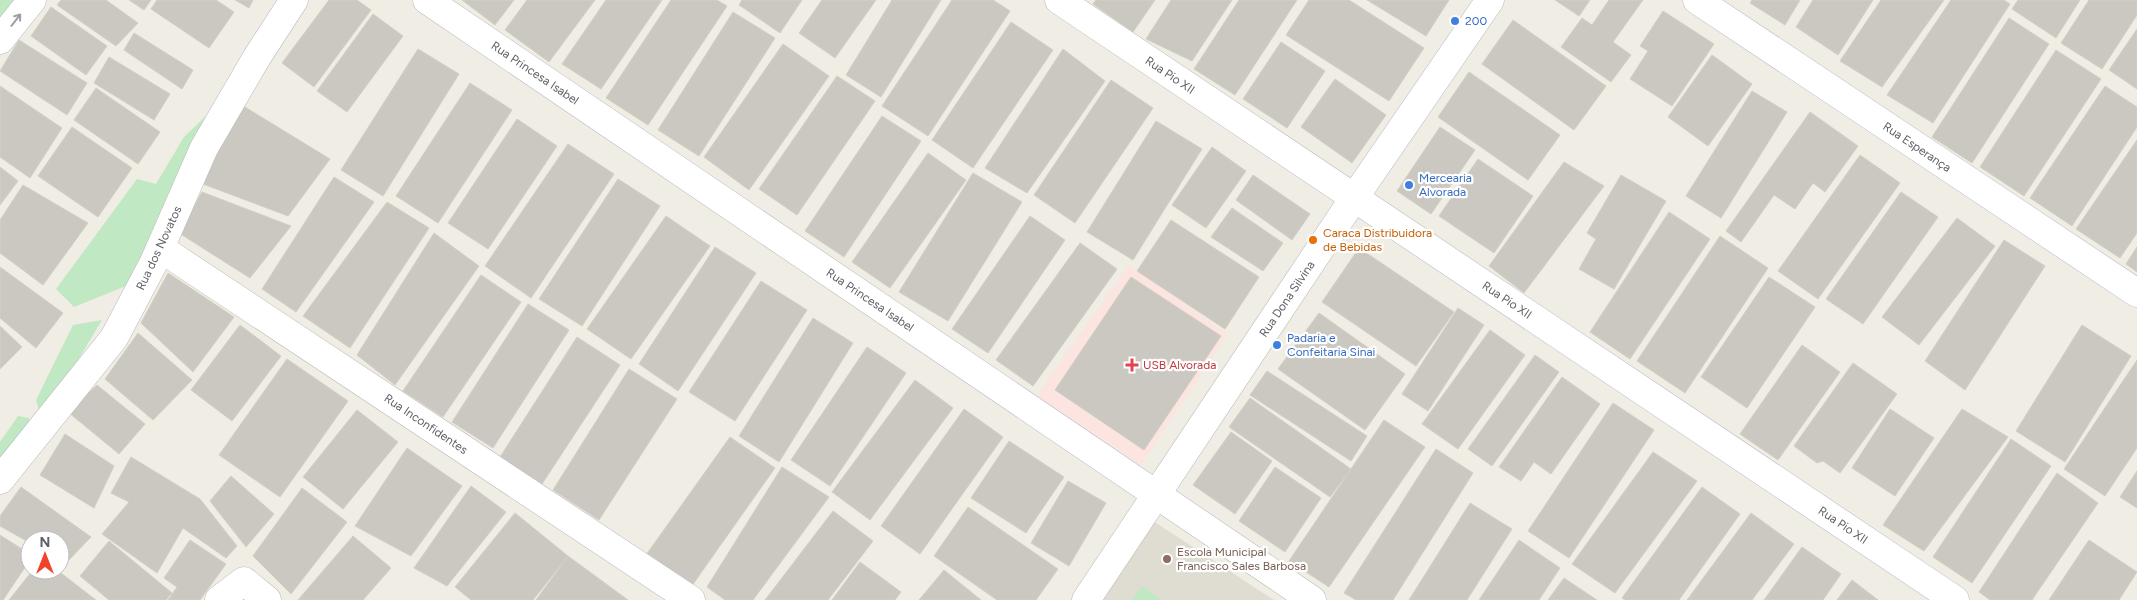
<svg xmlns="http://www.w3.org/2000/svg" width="2137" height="600" font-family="Figtree,sans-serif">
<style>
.education{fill:#dfdcd2}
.medical{fill:#fce4e0}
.green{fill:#c0e8c2}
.building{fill:#cac8c1;stroke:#d4cfc2}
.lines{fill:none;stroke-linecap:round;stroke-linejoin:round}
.minor-casing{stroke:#b7babf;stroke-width:29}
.minor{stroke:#fff;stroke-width:28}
.oneway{stroke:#9da0a3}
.shop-dot{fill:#3f7fe0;stroke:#fff;stroke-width:2}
.food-dot{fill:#e8710a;stroke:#fff;stroke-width:2}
.health-dot{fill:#e0444e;stroke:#fff;stroke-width:2}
.education-dot{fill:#8d6e63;stroke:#fff;stroke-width:2}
.labels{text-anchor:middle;stroke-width:4.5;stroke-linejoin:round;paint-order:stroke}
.shop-label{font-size:12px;fill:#366cbe;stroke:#fff;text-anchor:start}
.street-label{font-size:12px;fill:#5c6065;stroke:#fff}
.food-label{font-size:12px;fill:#c56008;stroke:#fff;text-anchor:start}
.health-label{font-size:12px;fill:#be3a42;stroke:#fff;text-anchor:start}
.education-label{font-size:12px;fill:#785e54;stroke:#fff;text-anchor:start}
</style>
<rect width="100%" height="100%" fill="#efede4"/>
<path class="education" d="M1150 519 1274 600H1096Z"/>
<path class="medical" d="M1129 265 1227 334 1141 465 1036 397Z"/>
<path class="green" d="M0 0H19L0 23Z
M212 110 131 284 74 307 56 289 137 179 156 184 184 137Z
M102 320 42 420 36 400 73 325Z
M18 416 29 418 31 432 0 472V442Z
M1142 586 1162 600H1132Z"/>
<path class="building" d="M61 0H106L138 23 116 46 57 5Z
M129 0H151L144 10Z
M157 0H216L234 12 209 48 151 9Z
M235 0H253L249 8Z
M329 0H357L371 10 314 87 282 63Z
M462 0H514L495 25Z
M527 0H595L549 62 505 30Z
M606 0H662L601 89 562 64Z
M671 0H717L727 6 648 125 606 98Z
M742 0H802L780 33 739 5Z
M822 0H876L835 58 799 33Z
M892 0H941L881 97 846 75Z
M952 0H993L1010 11 928 136 882 106Z
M1096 0H1155L1133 32 1093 4Z
M1171 0H1232L1192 61 1146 39Z
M1239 0H1297L1235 95 1194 69Z
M1309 0H1349L1424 48 1389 101 1286 35Z
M1367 0H1449L1426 36Z
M1555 0H1590L1579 16Z
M1609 0H1643L1613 42 1631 55 1611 82 1561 47 1582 18 1592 25Z
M1752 0H1800L1785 25 1750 3Z
M1813 0H1873L1838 55 1796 27Z
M1881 0H1944L1882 87 1840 61Z
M1951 0H2004L2010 4 1933 123 1887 95Z
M2018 0H2080L2056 38 2012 9Z
M2089 0H2137V15L2102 69 2061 43Z
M51 7 107 46 86 75 31 36Z
M1663 11 1714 44 1672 106 1630 79 1648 51 1640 46Z
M733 12 775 38 699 156 658 130Z
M373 14 403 36 347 112 317 91Z
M2009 18 2049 44 1972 163 1932 137Z
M1513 20 1606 86 1574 130 1482 64Z
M1011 22 1053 50 973 168 932 140Z
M2137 29V89L2109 70Z
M134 33 193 70 182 89 124 50Z
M19 40 87 83 67 115 0 71Z
M1281 42 1325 71 1287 128 1243 99Z
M783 44 829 76 749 190 704 157Z
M418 49 459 74 383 196 341 170Z
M1063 49 1105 81 1027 193 985 168Z
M2056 50 2101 79 2024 196 1980 167Z
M1712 55 1752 84 1708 146 1668 117Z
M109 57 170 94 154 120 94 83Z
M1469 72 1560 135 1528 180 1438 117Z
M837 76 875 101 797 215 759 189Z
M1335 79 1386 115 1352 163 1301 127Z
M1111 80 1153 108 1075 223 1034 195Z
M470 83 512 110 438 223 396 196Z
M0 86 62 128 30 178 0 157Z
M2105 86 2137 107V127L2072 226 2030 198Z
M96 88 160 132 138 164 74 120Z
M1752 91 1787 112 1721 218 1686 196Z
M240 104 330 159 288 216 203 184Z
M1810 112 1858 146 1825 192 1813 183 1795 209 1774 195 1741 242 1726 231Z
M882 116 921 141 844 257 805 231Z
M517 119 557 146 488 249 448 223Z
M1156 121 1202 149 1133 260 1087 232Z
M72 127 132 168 98 217 38 176Z
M1440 127 1475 150 1431 214 1397 191Z
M2137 140V233L2120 258 2076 229Z
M568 144 614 174 531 298 485 266Z
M1212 147 1246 171 1206 228 1172 205Z
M928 153 966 180 890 288 852 262Z
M1860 155 1900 183 1818 299 1778 271Z
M1478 159 1533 196 1494 253 1439 216Z
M1564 162 1604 186 1524 293 1489 266Z
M0 167 18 181 0 205Z
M973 173 1022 202 948 321 899 292Z
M1253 175 1310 214 1292 240 1236 200Z
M1621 175 1666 201 1614 289 1579 269 1596 239 1587 233Z
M334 177 374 202 296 312 262 289Z
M618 179 660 206 582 326 539 299Z
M23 185 88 223 43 285 0 253V220Z
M202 192 291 226 250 278 179 233Z
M1901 192 1938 217 1863 324 1826 299Z
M387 202 429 228 350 348 303 316Z
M1232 208 1283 243 1263 271 1211 237Z
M1669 212 1710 239 1630 359 1590 332Z
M666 216 710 246 631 359 587 329Z
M1030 216 1065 240 988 353 952 329Z
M1957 218 1995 246 1919 345 1882 317Z
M1171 220 1259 277 1225 329 1137 271Z
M434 233 479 266 395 385 357 355Z
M1720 236 1768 268 1685 393 1637 361Z
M2004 240 2045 266 1965 390 1925 361Z
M1080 243 1117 269 1033 386 996 360Z
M715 247 756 273 678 391 639 364Z
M2137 247V272L2126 264Z
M1359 248 1454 312 1416 366 1322 302Z
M0 267 63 313 36 348 0 318Z
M168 273 234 317 193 372 141 323Z
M481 275 521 302 443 417 403 391Z
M1131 277 1221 336 1144 450 1055 390Z
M1769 277 1815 307 1747 408 1701 377Z
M761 281 807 310 735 421 689 392Z
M528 304 569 330 493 448 452 422Z
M1458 308 1484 325 1428 411 1402 394Z
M1319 313 1405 374 1365 430 1278 369Z
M813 318 853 343 779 462 739 436Z
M240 325 281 356 232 421 191 390Z
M2082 325 2131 356 2065 462 2016 431Z
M0 326 22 347 0 369Z
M1490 330 1525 355 1458 449 1422 424Z
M138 333 192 380 153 420 105 379Z
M577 337 620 365 542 484 500 457Z
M1802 345 1840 372 1778 460 1740 434Z
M867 347 906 373 830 486 791 460Z
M1535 355 1559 372 1492 466 1468 449Z
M287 359 348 401 280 497 219 455Z
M2137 360V448L2105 496 2064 469Z
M1853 363 1897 394 1840 473 1823 461 1817 463 1794 446Z
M629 369 677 399 599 520 553 490Z
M1267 371 1367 436 1351 461 1250 395Z
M1562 377 1600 404 1551 474 1534 462 1521 481 1499 467Z
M915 380 953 408 870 520 832 492Z
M97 385 145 424 119 454 68 412Z
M1250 398 1351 469 1330 497 1229 427Z
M1613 403 1654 430 1569 558 1528 531Z
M964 409 1003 437 920 554 881 526Z
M1890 409 1934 438 1895 496 1852 468Z
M1962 409 2008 437 1924 551 1883 525Z
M357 410 398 442 343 509 303 477Z
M1384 420 1425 447 1329 587 1289 561Z
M1231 432 1272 461 1235 514 1193 485Z
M65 434 114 466 94 508 40 475Z
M730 437 775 468 691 587 646 555Z
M2011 439 2051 466 1972 583 1933 557Z
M1009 441 1064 477 1026 533 971 498Z
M407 448 462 486 411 556 355 526Z
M1436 449 1473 473 1393 600H1356L1344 593Z
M1653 452 1697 481 1615 593 1572 564Z
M131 457 200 499 237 546 226 558 183 528 157 573 102 534 129 502 111 493Z
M782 467 829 497 753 600H725L707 587Z
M1275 467 1321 498 1285 552 1239 521Z
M2137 471V508L2120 497Z
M2057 473 2098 503 2032 600H1990L1979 592Z
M231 476 274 514 246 547 210 501Z
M1068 481 1106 503 1069 566 1031 543Z
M471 486 506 512 447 586 414 568Z
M21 487 91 537 66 563 60 560V540H30V543L0 526V516Z
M1702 487 1740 514 1679 600H1625L1622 598Z
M302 488 347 522 291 594 253 556Z
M1470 503 1512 529 1467 600H1409Z
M968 507 1058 569 1036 600H997L934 556Z
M833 511 873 541 828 600H765Z
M515 513 568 556 533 600H471L455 587Z
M1751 513 1794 544 1752 600H1687Z
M0 535 30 554V560L3 600H0Z
M353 536 391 568 363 600H298Z
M190 540 226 564 200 600H168L177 587 164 578Z
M1519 540 1560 568 1539 600H1479Z
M2089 540 2137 572 2119 600H2049Z
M109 541 172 593 166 600H109L80 576Z
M1802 547 1841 574 1823 600H1764Z
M568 556 628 600H536Z
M860 562 901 592 895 600H832Z
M33 570H57L96 600H9Z
M944 570 981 600H919Z
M1564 578 1597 600H1548Z
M1852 580 1878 600H1837Z"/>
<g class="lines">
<defs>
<path id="minor" d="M427 0 1312 600
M1059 0 1955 600
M1697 0 2137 293
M0 40 32 0
M160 248 691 600
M0 480 114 338 154 262 204 148 257 57 294 0
M219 600 244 581 267 600
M1086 600 1354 198 1490 0"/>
</defs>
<use href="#minor" class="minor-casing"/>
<use href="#minor" class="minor"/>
</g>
<defs><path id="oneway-shaft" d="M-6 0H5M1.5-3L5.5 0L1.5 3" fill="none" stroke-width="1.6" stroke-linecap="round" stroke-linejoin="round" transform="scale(1.25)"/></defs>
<use class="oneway" href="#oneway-shaft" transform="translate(16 20) rotate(-52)"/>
<g class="shop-dot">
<circle cx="1455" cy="21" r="5"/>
<circle cx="1409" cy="185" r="5"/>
<circle cx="1277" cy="345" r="5"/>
</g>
<circle class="food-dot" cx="1313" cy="240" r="5"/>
<path class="health-dot" d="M1129.5 357.5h5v5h5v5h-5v5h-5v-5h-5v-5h5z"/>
<circle class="education-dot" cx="1167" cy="559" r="5"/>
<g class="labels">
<g class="shop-label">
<text x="1465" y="25">200</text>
<text x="1419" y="182">Mercearia<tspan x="1419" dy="14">Alvorada</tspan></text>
<text x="1287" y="342">Padaria e<tspan x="1287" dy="14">Confeitaria Sinai</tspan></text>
</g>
<g class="street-label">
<text transform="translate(535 73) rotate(34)" y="4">Rua Princesa Isabel</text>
<text transform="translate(1170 75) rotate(34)" y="4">Rua Pio XII</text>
<text transform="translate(1917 147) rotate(34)" y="4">Rua Esperança</text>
<text transform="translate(159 248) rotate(-65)" y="4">Rua dos Novatos</text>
<text transform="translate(1287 299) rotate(-56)" y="4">Rua Dona Silvina</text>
<text transform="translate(870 300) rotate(34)" y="4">Rua Princesa Isabel</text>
<text transform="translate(1507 300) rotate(34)" y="4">Rua Pio XII</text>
<text transform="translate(426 424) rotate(34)" y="4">Rua Inconfidentes</text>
<text transform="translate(1843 525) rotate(34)" y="4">Rua Pio XII</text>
</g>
<g class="food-label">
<text x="1323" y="237">Caraca Distribuidora<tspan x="1323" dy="14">de Bebidas</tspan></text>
</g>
<g class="health-label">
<text x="1143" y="369">USB Alvorada</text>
</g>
<g class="education-label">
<text x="1177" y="556">Escola Municipal<tspan x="1177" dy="14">Francisco Sales Barbosa</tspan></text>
</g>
</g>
<g transform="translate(45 555)"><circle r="24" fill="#ffffff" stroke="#bebfc1"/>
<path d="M0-4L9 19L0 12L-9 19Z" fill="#f0432a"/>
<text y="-8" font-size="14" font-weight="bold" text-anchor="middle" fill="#5c6065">N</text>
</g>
</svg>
